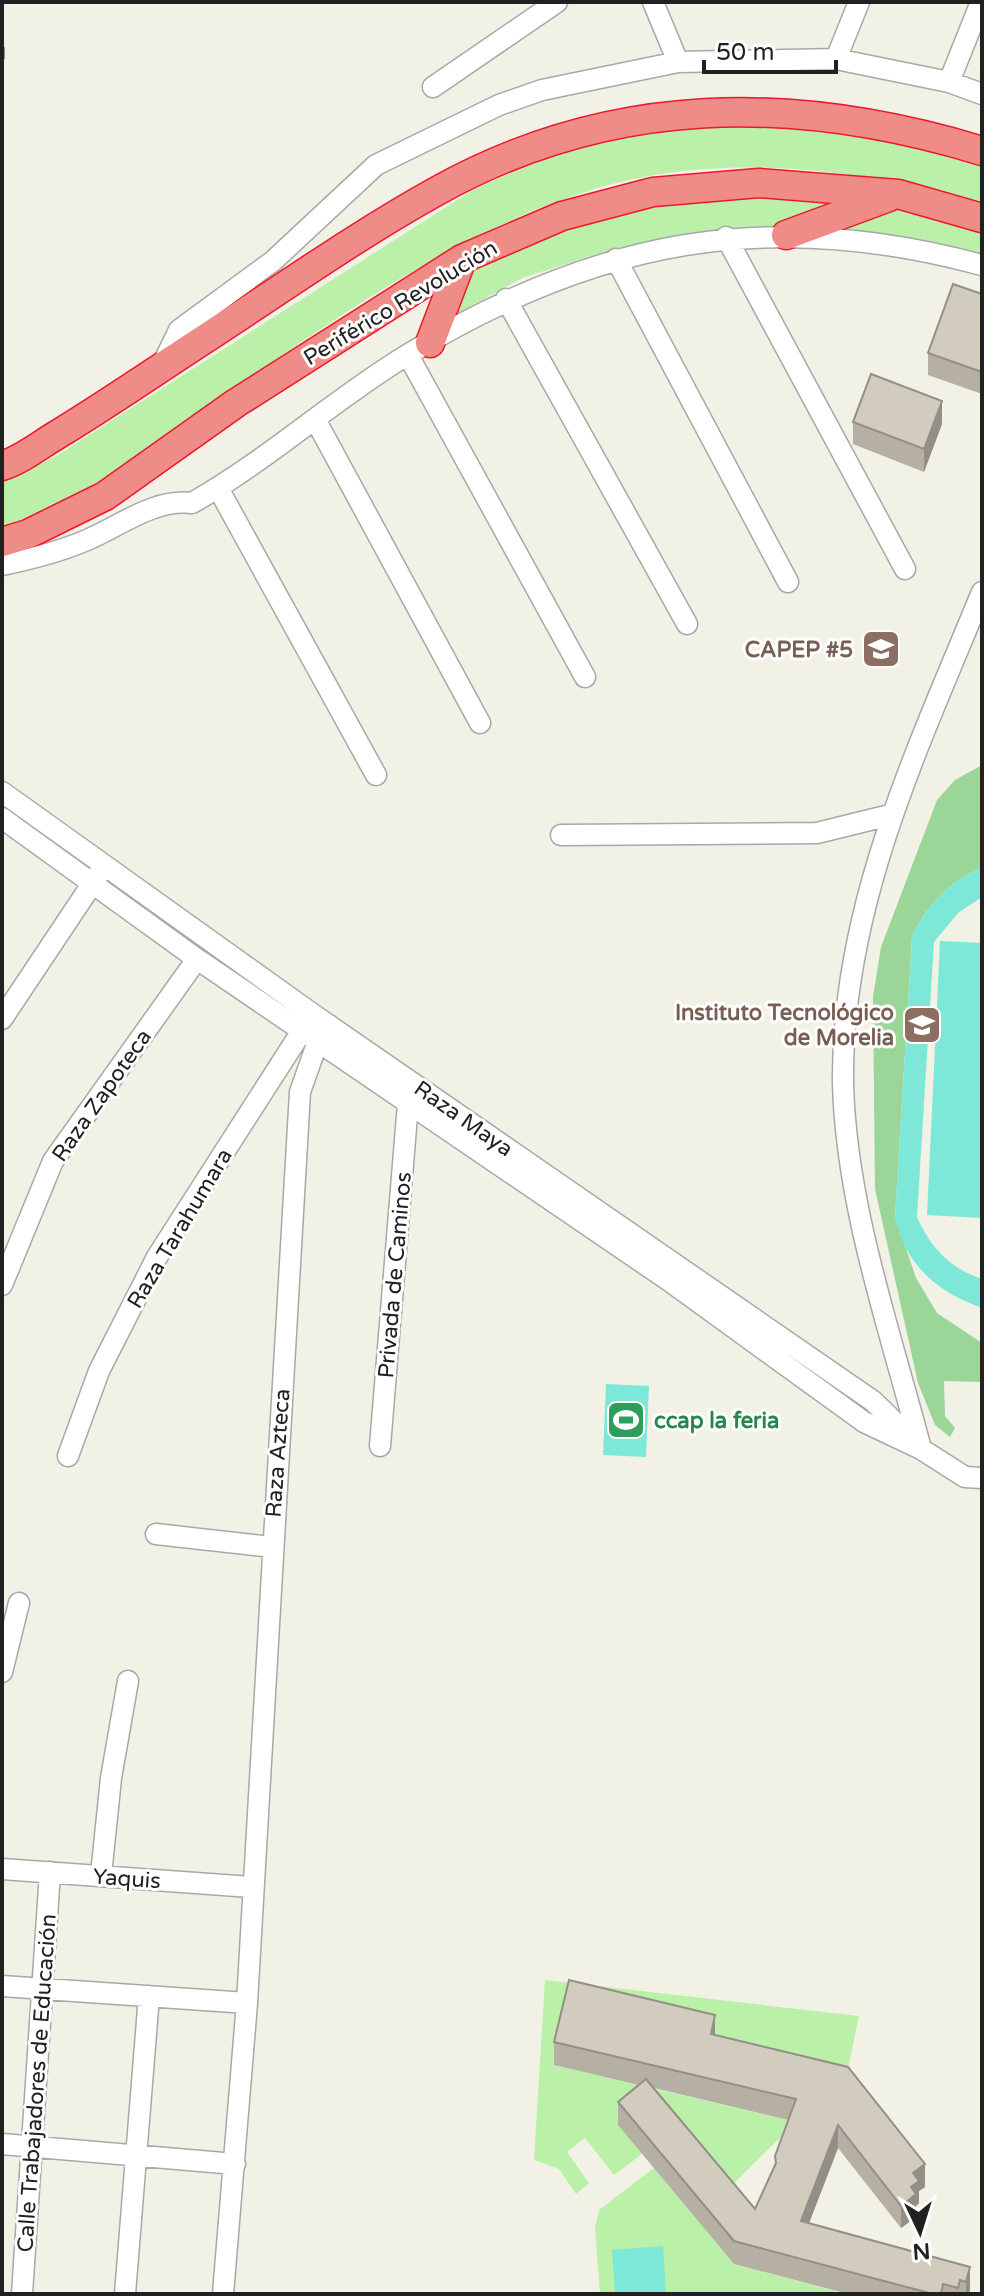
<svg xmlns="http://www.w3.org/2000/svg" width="984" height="2296" font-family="'Varela Round',sans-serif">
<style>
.grass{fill:#baf0a8}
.forest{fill:#9bd597}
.pitch{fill:#7de8d8}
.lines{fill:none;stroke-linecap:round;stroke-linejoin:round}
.minor-casing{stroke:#a8a8a8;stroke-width:23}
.highway-casing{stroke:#ee162d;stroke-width:31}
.minor{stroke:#fff;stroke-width:20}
.highway{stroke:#f08c87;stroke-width:28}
.wall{fill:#b5afa4;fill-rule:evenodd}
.shaded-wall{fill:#938f86}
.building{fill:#d2ccbf;stroke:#938f86;stroke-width:2}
.labels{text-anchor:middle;stroke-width:6;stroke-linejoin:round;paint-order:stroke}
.street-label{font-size:22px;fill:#212121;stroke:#fff}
.education-label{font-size:22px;font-weight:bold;fill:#785e54;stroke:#fff;text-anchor:end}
.leisure-label{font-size:22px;font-weight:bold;fill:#27864d;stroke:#fff;text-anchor:start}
</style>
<rect width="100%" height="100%" fill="#f2f1e6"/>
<path class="grass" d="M795 125 851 131 982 162V203C857 168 720 151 594 189 471 227 360 301 255 374 174 431 97 494 2 527V483L58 455 473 190C528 165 587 140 647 132 696 125 746 126 795 125Z
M715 195 863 200 786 225 671 237 594 255 522 278 447 319 472 264 549 231 630 208Z
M904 207 982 228V256L827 224Z
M545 1980 859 2016 846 2078 554 2065 796 2122 723 2194 619 2125 642 2154 614 2175 585 2138 567 2152 589 2183 576 2194 559 2169 534 2160Z
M654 2168 734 2264 835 2291 834 2294H600L595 2228 599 2210Z"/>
<path class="forest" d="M982 765V868C949 881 926 906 912 937L895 1216 916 1278 937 1313 982 1343V1382L944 1381 945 1416 955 1428 950 1437 935 1425 918 1383 875 1189 873 997 881 947 937 800 955 780Z"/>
<path class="pitch" d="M982 868V897L958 913 934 942 917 1217C931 1248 949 1268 982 1279V1308C937 1292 904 1264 895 1216L912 937C926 906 949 881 982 868Z
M940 941 982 943V1218L927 1215Z
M606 1384 649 1386 646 1457 603 1455Z
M663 2246 666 2294H615L612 2250Z"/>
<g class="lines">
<defs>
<path id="minor" d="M653 2 678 62
M836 59 859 2
M949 82 981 2
M433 87 557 2
M726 237 905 569
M616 259 788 582
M506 299 687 624
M408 355 585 677
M161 367 179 330 273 261 376 165 499 105 542 90 678 62 836 59 949 82 982 94
M315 419 480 723
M218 488 376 775
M2 565C31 559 59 552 87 540 122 525 153 499 192 503 268 460 333 400 407 355 595 240 768 207 982 265
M2 792 314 1015 873 1401 910 1437
M2 818 197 959 668 1280 864 1422 921 1449 965 1477 982 1478
M561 835 817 833 890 815
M2 1019 100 872
M2 1285 53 1161 197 959
M380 1446 408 1103
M921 1449C890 1330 846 1206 843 1083 841 908 917 750 982 592
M68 1456 99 1371 157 1257 307 1023
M156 1534 272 1547
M2 1672 19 1603
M2 1869 251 1887
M101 1875 111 1778 128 1681
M2 1986 247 2003
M2 2144 235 2164
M22 2294 50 1872
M125 2294 149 1996
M223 2294 247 2003 300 1092 318 1041 329 1025"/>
<path id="highway" d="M786 235 889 197
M430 343 462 259
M2 466C23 459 41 444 60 433 106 405 151 374 197 344 276 293 354 237 437 191 611 94 795 94 982 151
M2 542 28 534 105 496 236 403 462 259 562 216 653 192 759 183 898 194 982 218"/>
</defs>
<use href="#minor" class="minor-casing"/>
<use href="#highway" class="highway-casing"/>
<use href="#minor" class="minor"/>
<use href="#highway" class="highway"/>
</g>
<path class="wall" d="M982 294V394L928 375V353Z
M853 422 942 424 924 472 853 444Z
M715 2036 925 2187 919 2191V2203L916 2206V2217L901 2228 838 2148 809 2223 970 2267V2289L969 2294H848L734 2264 618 2125V2102L639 2085 554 2065V2042ZM654 2088 788 2120 775 2156V2166L755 2209Z"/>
<path class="shaded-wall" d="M5 47V59L2 60V48Z
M942 401V424L924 472V449Z
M715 2015V2037L711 2034Z
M838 2125V2148L801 2244V2221Z
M925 2164V2187L919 2191V2203L916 2206V2217L901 2228V2206L911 2187 913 2173Z
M970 2267V2289L969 2294H966V2282Z"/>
<path class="building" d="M953 284 982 294V372L928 353Z
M871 374 942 401 924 449 853 422Z
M569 1980 715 2015 711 2034 848 2067 925 2164 913 2173 919 2181 911 2187 916 2194 901 2206 838 2125 801 2221 970 2267 966 2282 960 2280 958 2288 943 2284 941 2294H933L734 2241 618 2102 646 2079 755 2209 776 2163 775 2156 796 2099 554 2042Z"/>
<defs>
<symbol id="school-square" viewBox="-11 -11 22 22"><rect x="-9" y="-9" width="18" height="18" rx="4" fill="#8d6e63" stroke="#fff"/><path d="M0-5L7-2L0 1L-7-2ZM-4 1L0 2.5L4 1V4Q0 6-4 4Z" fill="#fff"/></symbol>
<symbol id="university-square" viewBox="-11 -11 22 22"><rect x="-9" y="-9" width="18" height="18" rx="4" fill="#8d6e63" stroke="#fff"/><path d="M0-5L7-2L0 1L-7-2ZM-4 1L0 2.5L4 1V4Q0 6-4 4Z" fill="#fff"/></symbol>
<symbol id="stadium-square" viewBox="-11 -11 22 22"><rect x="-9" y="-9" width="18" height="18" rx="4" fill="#2e9e5b" stroke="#fff"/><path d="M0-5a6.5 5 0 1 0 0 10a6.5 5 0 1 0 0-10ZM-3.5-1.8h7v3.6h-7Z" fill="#fff"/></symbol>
</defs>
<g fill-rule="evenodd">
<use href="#school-square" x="859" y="627" width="44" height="44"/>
<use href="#university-square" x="900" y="1003" width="44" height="44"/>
<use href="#stadium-square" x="604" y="1398" width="44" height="44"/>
</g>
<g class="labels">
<g class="street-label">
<text transform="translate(400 302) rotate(-31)" y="8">Periférico Revolución</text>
<text transform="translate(101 1095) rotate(-55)" y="8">Raza Zapoteca</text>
<text transform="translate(464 1118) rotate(35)" y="8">Raza Maya</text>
<text transform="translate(179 1228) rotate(-59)" y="8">Raza Tarahumara</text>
<text transform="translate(394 1275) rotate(-85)" y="8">Privada de Caminos</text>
<text transform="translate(277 1453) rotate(-86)" y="8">Raza Azteca</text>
<text transform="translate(127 1878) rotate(4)" y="8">Yaquis</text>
<text transform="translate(36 2083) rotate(-86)" y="8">Calle Trabajadores de Educación</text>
</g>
<g class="education-label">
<text x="853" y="657">CAPEP #5</text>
<text x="894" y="1020">Instituto Tecnológico<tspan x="894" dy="25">de Morelia</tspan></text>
</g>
<g class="leisure-label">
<text x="654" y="1428">ccap la feria</text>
</g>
</g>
<rect width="984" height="2296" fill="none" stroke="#212121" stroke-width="8"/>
<g transform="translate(920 2232) rotate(176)" stroke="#ffffff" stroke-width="6" paint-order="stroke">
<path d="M0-6L14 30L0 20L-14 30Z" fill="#212121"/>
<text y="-12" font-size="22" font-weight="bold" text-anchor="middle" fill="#212121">N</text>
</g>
<path d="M704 60v12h132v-12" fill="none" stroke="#212121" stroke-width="4"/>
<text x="716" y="60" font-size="24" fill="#212121" stroke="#ffffff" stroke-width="6" paint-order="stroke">50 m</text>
</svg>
